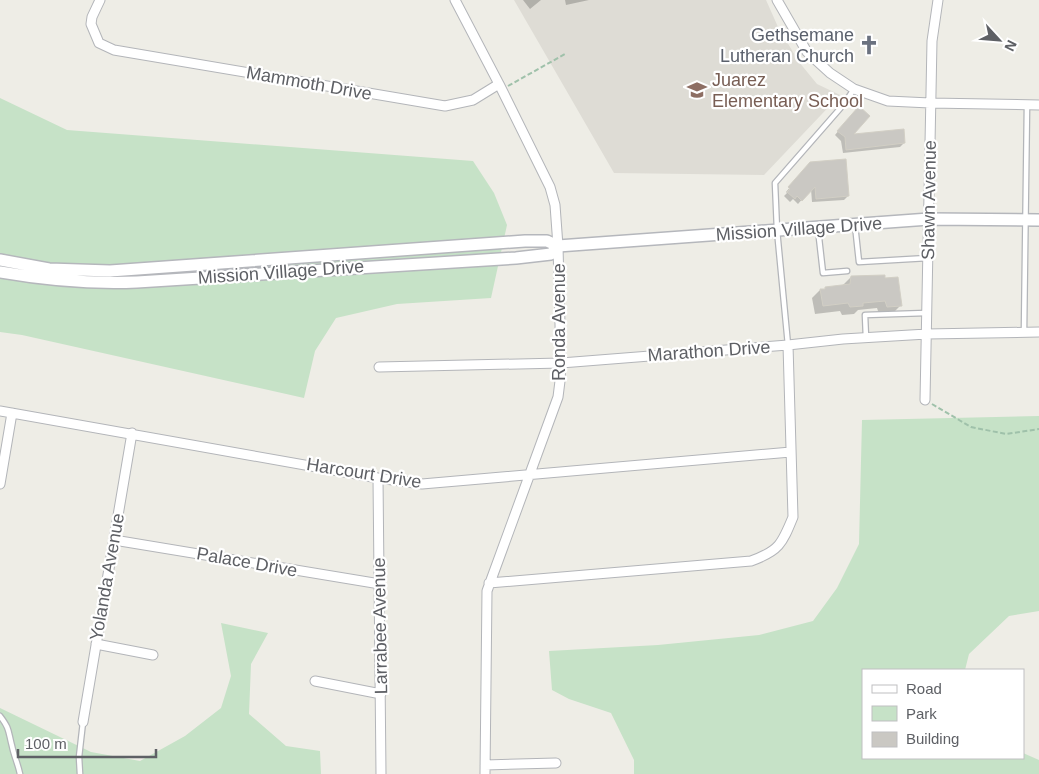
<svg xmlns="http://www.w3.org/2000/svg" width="1039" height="774" font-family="Helvetica,sans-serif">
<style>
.education{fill:#dedcd5}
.green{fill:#c6e2c7}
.shadow{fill:#0003}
.building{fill:#cac8c3;stroke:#d2cfc5}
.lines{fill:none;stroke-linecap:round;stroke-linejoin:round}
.service-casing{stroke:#b3b5b9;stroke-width:7}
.minor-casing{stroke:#b3b5b9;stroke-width:11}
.secondary-casing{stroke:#b5b7bc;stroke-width:14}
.path{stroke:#9fc1aa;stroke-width:2;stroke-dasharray:5 2.5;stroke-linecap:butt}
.service{stroke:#fff;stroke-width:4.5}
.minor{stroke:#fff;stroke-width:9}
.secondary{stroke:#fff;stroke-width:11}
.labels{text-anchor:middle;stroke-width:4.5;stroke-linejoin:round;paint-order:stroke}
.worship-label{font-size:18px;fill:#5b616d;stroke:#fff;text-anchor:end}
.education-label{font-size:18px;fill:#785e54;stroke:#fff;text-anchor:start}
.street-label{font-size:18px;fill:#5e6065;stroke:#fff}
</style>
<rect width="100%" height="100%" fill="#eeede6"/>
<path class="education" d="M514 0H766L778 27 799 62 817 84 840 95 764 175 614 173Z"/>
<path class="green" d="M0 98 67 130 473 161 494 193 507 225 491 298 397 304 336 318 315 351 304 398 22 335 0 332Z
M1039 416V611L1009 616 969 654 965 670H863V758H1023V753L1039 760V774H634V760L611 713 569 699 552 690 549 651 658 645 759 635 813 621 837 588 859 544 862 420Z
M221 623 268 633 251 664 249 714 286 746 320 751 321 774H0V708L91 752 140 761 185 736 221 708 231 676Z"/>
<path class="shadow" d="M523 0H541L530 9Z
M565 0H589L566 5Z
M855 111 851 136 904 143 900 147 843 153 841 141 835 135Z
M807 167 848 196 844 200 812 202 811 189 798 204 793 199 790 202 784 196 787 193 786 192Z
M851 277 901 305 893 313 879 314 877 308 858 310 854 314 842 315 840 311 815 314 812 298 820 290 843 285Z"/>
<path class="building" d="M859 106 870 116 854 134 904 129 905 143 846 150 845 137 837 131Z
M846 159 849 196 816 199 815 187 802 201 797 196 795 199 787 192 790 189 788 187 810 162Z
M885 275V278L898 277 902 306 887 307 885 301 863 303V306L850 307 848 303 823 306 820 289H825V287L850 284 851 276Z"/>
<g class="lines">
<defs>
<path id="service" d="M855 225 859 262 928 258
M818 229 823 273 847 271
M1024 332 1027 104
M866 338 865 315 926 313
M788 345 777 230 775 183 844 104 854 89
M0 716C10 729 8 731 12 746 14 756 18 764 20 774
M80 774 79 757 83 722"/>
<path id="minor" d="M100 0 92 17 91 24 99 43 114 50 445 106 473 100 499 84
M455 0 499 84 550 187 555 205 558 246 561 363 560 381 558 397 487 591 485 774
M777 0 807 52 830 73 854 89 888 101 930 103 1039 105
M379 367 561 363 788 345 843 339 927 334 1039 332
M925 400 932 41 938 0
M0 411 378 478 422 484 791 452
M378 478 381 774
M0 484 12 413
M114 540 380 584
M489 583 751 561C779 551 782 544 793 517L788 345
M96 644 153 655
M315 681 381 694
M83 722 132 433
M485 765 556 763"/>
<path id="secondary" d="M0 260 49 269 110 271 525 241H547L558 246 929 219 1039 220
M0 272C46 280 91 284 137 282L516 258 551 254 558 246"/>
</defs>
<use href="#service" class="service-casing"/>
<use href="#minor" class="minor-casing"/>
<use href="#secondary" class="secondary-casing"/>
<path class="path" d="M508 86 565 54
M932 404 971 427 1006 434 1039 429"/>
<use href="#service" class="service"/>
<use href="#minor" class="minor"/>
<use href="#secondary" class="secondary"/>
</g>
<defs>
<symbol id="church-bare" viewBox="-9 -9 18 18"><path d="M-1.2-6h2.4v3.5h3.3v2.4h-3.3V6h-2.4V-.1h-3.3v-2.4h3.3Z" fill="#6b7280" stroke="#fff" stroke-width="2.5" paint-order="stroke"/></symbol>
<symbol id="school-bare" viewBox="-9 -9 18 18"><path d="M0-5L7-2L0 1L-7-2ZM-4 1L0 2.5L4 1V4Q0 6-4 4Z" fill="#8d6e63" stroke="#fff" stroke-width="2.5" paint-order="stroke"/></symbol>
</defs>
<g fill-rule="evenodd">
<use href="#church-bare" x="855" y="31" width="28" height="28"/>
<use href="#school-bare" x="683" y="76" width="28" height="28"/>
</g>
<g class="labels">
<g class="worship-label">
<text x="854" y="41">Gethsemane<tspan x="854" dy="21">Lutheran Church</tspan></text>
</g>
<g class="education-label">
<text x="712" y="86">Juarez<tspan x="712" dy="21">Elementary School</tspan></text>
</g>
<g class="street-label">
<text transform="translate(309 83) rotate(10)" y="6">Mammoth Drive</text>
<text transform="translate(929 200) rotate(-89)" y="6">Shawn Avenue</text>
<text transform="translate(799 229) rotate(-4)" y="6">Mission Village Drive</text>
<text transform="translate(281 272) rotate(-4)" y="6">Mission Village Drive</text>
<text transform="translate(559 322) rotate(-90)" y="6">Ronda Avenue</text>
<text transform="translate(709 351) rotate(-4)" y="6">Marathon Drive</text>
<text transform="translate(364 473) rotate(9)" y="6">Harcourt Drive</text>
<text transform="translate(247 562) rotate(10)" y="6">Palace Drive</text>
<text transform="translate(107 577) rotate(-80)" y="6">Yolanda Avenue</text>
<text transform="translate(380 626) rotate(-91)" y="6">Larrabee Avenue</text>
</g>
</g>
<rect x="862" y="669" width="162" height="90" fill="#ffffff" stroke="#bfbfc1"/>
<rect x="872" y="685" width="25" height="8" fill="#ffffff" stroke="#bfbfc1"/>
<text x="906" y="694" font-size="15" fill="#5e6065">Road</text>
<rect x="872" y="706" width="25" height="15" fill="#c6e2c7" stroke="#bfbfc1"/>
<text x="906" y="719" font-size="15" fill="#5e6065">Park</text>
<rect x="872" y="732" width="25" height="15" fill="#cac8c3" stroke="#bfbfc1"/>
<text x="906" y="744" font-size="15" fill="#5e6065">Building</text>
<g transform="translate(999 40) rotate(116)" stroke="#ffffff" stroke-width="4" paint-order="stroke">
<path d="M0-4L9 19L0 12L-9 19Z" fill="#5e6065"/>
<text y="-8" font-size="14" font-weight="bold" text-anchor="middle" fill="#5e6065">N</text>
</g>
<path d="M18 749v8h138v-8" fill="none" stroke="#5e6065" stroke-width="2.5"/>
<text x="25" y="749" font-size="15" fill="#5e6065" stroke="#ffffff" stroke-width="4" paint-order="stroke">100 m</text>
</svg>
